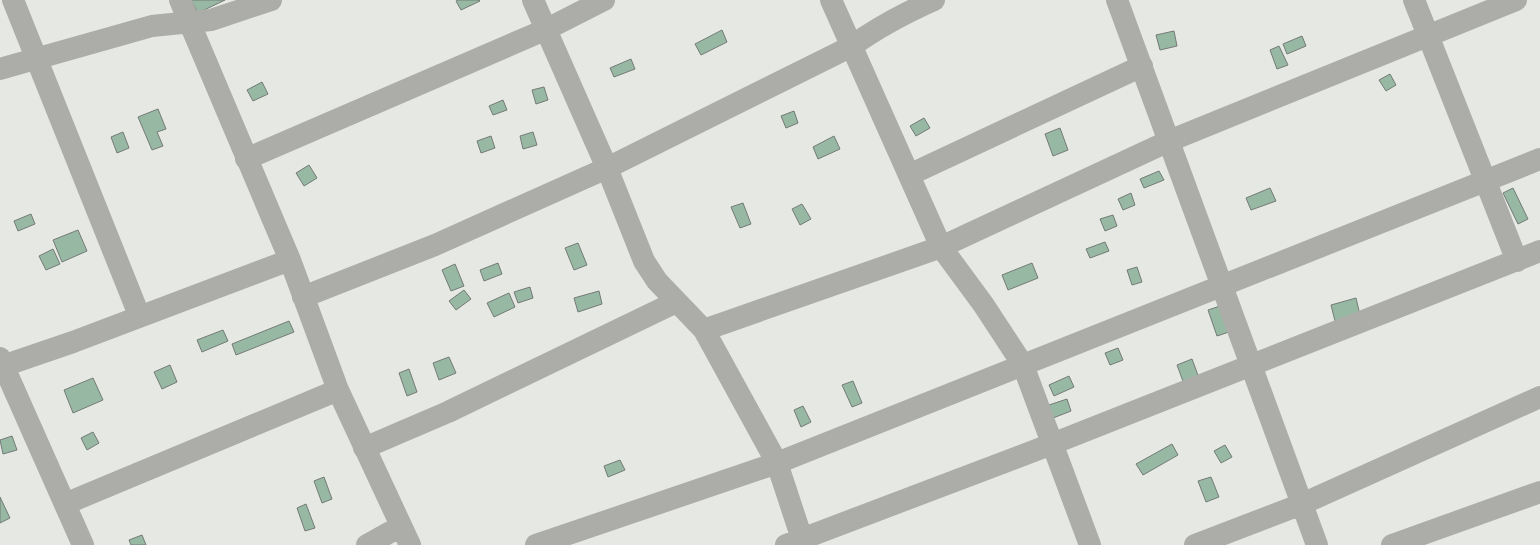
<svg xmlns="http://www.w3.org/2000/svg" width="1540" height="545" font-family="Poppins,sans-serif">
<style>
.building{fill:#97b9a3;stroke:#757a77}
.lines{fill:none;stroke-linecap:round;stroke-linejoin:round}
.minor{stroke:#acaca9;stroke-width:22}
</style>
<rect width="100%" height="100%" fill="#e5e8e3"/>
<path class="building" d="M191 0H225L198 13Z
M458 0H479L480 1 461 10 456 1Z
M722 30 727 42 701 55 695 44Z
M1174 31 1177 46 1160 50 1156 35Z
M1302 36 1306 46 1287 54 1283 44Z
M1279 46 1288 65 1277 69 1270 50Z
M631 59 635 69 614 77 610 68Z
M1390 74 1396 85 1386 91 1379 80Z
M262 82 268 94 253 101 247 90Z
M544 87 548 100 536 104 532 90Z
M503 100 507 110 493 115 489 106Z
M158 109 166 129 157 132 163 146 152 150 138 117Z
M794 111 798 123 786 128 781 116Z
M924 118 930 128 916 136 910 126Z
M1060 128 1068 150 1053 156 1045 134Z
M123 132 129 148 117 153 111 137Z
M533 132 537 145 523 149 520 136Z
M491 136 495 148 481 153 477 141Z
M834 136 840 149 818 159 813 147Z
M309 165 317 178 304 186 296 173Z
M1159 171 1164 180 1144 188 1140 179Z
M1270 188 1276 201 1251 210 1246 198Z
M1513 188 1528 219 1518 224 1503 193Z
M1131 193 1135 205 1123 210 1118 199Z
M743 203 751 224 740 228 731 207Z
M802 204 811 219 800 225 792 209Z
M31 214 35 224 18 231 14 221Z
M1113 215 1117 226 1105 231 1100 219Z
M78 230 87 251 62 262 53 240Z
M1105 242 1109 251 1090 258 1086 249Z
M578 243 587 265 574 270 565 248Z
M53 249 60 264 46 270 39 256Z
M498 263 502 274 484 281 480 270Z
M1032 263 1038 278 1008 290 1002 275Z
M455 264 464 286 451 291 442 270Z
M1137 267 1142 282 1132 285 1127 270Z
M530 287 533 298 518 303 514 292Z
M464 290 471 299 456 310 449 301Z
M599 291 602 304 578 312 574 298Z
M509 293 515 307 494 317 487 303Z
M1356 298 1360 315 1335 321 1331 305Z
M1220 306 1229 332 1217 336 1208 310Z
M289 321 294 332 236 355 232 344Z
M223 330 228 341 202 352 197 340Z
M1118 348 1123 360 1110 365 1105 353Z
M449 357 456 373 439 380 433 363Z
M1192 359 1199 378 1184 384 1177 365Z
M170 365 177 382 162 389 154 372Z
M409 369 417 392 407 396 399 373Z
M1069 376 1074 387 1054 396 1049 385Z
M93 378 103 400 73 413 64 390Z
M853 381 862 403 852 407 842 385Z
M1067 399 1071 411 1053 418 1049 405Z
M803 406 811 422 801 427 794 410Z
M93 432 99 443 87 450 81 438Z
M12 436 17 450 3 454 0 440Z
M1172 444 1178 455 1143 475 1136 464Z
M1225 445 1232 457 1221 463 1214 451Z
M620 460 625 470 608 477 604 466Z
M324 477 332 499 322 503 314 481Z
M1211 477 1219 497 1206 502 1198 481Z
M0 497 10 518 0 523Z
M306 504 315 528 305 531 297 508Z
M142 535 146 545H131L129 540Z"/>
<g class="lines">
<path class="minor" d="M13 0 139 315
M180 0 290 260 338 390 410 545
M533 0 607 168 644 261 657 281 704 330 777 463 804 545
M831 0 941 247 983 304 1023 365 1090 545
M1117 0 1317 545
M1414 0 1517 261
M0 69 152 26 211 20 271 0
M246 159 547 29 604 0
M909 175 1142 66
M303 297 435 245 607 168 852 46C878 27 905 13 934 0
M704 330 941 247 1169 141 1516 0
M0 358 83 545
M0 367 73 342 290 260
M364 448 448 412 676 302
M65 504 338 390
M367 545 401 526
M536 545 777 463 1540 159
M786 545 1052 444 1540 251
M1195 545 1302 504 1540 397
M1392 545 1540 492"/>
</g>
</svg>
